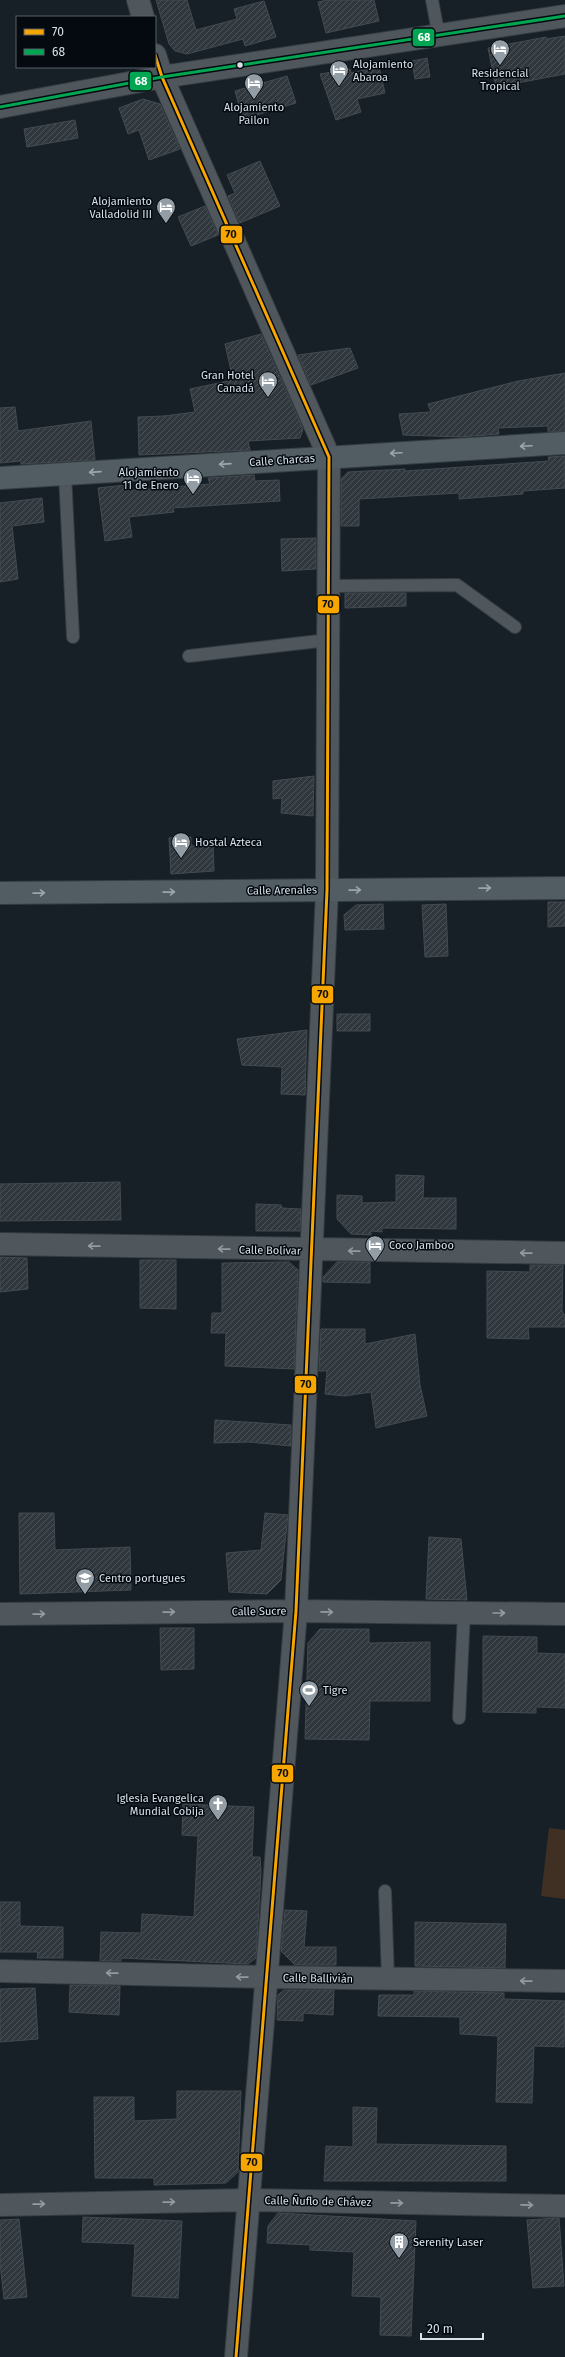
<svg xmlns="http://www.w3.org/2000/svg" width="565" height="2357" font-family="'Fira Sans',sans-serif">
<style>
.pitch{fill:#403023}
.building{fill:url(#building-hatch);stroke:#434b51}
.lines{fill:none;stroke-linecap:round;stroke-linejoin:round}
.lane-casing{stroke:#353d43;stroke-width:14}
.street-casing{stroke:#353d43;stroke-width:24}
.secondary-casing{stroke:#353d43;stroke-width:24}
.lane{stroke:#50575c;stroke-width:12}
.street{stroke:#50575c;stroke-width:22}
.secondary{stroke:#525c63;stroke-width:22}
.bus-1-casing{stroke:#040a0f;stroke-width:6}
.bus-2-casing{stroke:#040a0f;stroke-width:6}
.bus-1{stroke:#f7a600;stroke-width:3}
.bus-2{stroke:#00a651;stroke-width:3}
.oneway{stroke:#9ba5ad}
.oneway2{stroke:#939ca2}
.bus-dot{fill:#d6e1e9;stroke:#040a0f;stroke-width:1.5}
.labels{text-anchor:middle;stroke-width:3;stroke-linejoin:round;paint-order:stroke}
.poi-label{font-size:11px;fill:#d6e1e9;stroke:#040a0f;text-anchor:start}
.street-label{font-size:11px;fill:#d6e1e9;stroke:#040a0f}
.line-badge{stroke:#040a0f;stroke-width:1.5}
.badge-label{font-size:11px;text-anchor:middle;font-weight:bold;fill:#fff}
.pale-badge-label{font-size:11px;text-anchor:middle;font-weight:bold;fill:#111}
</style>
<defs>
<pattern id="building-hatch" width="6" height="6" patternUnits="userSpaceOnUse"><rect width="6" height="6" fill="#31383d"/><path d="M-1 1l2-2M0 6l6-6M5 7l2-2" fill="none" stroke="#4e5459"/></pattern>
</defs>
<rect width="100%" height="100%" fill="#162026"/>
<path class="pitch" d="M549 1828 565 1830V1899L541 1896Z"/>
<path class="building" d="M156 0H187L196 30 237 19 234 9 264 1 276 37 245 46 243 39 187 54 175 51 169 44Z
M327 0H374L379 21 326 33 318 2Z
M565 36V74L496 87 488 48 546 37V39Z
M427 58 430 77 415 79 412 61Z
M379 67 385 93 357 99 361 112 336 120 320 74 350 69 351 73Z
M287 76 296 103 243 119 235 91Z
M143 99 160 104 180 149 149 160 139 130 128 134 119 108Z
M75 120 78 138 27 147 24 129Z
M260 161 280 206 240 223 228 196 235 193 227 175Z
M205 206 218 235 191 246 178 217Z
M261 334 303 429 300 438 248 441 250 450 139 455 138 417 164 416 195 412 190 389 233 380 225 344Z
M350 348 358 368 311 385 298 355Z
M565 373V431L548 432V426L498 428 499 434 461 437 403 435 399 414 431 412 428 404 518 381Z
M15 407 18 431 91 421 95 460 21 464V461L0 463V408Z
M565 456V488L523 491V494L459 499V493L359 499V526H341V479L348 472 405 469V471L549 461 548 457Z
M254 475 255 481 279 480 280 501 173 508 174 512 129 517 132 537 105 541 98 488 125 485V491L210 484 208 478Z
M42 498 44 522 12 526 18 579 0 582V503Z
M316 538V569L282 571 281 539Z
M345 593H406V606L345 608Z
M314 776 313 816 281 813 282 798 273 799V781Z
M191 837V846L213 844 214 871 171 874 169 838Z
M548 902H565V926L548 927Z
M383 904 384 929 345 930 344 915 356 905Z
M446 904 448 956 425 957 422 905Z
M337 1014H370V1031H337Z
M307 1030 305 1095 281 1094 282 1067 242 1065 237 1039Z
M396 1175 424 1176 423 1198H456V1229L382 1228V1232L371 1231V1235L351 1234 337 1219V1195L362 1196V1203L396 1202Z
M120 1182 121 1220 0 1221V1184Z
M256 1204 281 1205 282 1208 301 1209 300 1231H256Z
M0 1257 27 1258 28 1289 0 1292Z
M140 1260H176V1309L140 1308Z
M289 1262 298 1270 294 1369 225 1366 226 1333H211L212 1313H222V1263Z
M337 1262H370V1283L323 1282V1277Z
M530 1265H563L562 1311 565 1316V1327H528L529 1339 487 1338V1271L530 1272Z
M321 1329H365V1344L415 1334 420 1385 427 1416 376 1428 371 1392 345 1396 325 1394 327 1371H319Z
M215 1420 291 1425V1446L249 1442 214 1443Z
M19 1513H54L55 1550 130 1547 131 1590 20 1594Z
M265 1513 288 1515 281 1580 267 1594 229 1592 226 1553 261 1550Z
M429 1537 461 1539 467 1600 426 1599Z
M160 1628H194V1669L161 1670Z
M320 1629H369V1643L430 1642V1701H370L369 1740 305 1739 308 1643Z
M483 1636 537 1637V1653L565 1654V1708L536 1707V1713L483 1712Z
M183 1804 254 1807 252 1857H260L261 1871 256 1958 248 1964 121 1958V1961H100L101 1932 141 1933 142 1914 194 1917 198 1836 182 1835Z
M0 1902H20V1926L63 1927V1958H37L38 1952H0Z
M285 1910 307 1911 304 1947H336V1965H295L281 1951Z
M415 1922 506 1924 505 1968 415 1966Z
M70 1985 120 1986 119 2015 69 2012Z
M35 1988 38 2039 0 2042V1989Z
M284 1990H334L333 2015 303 2013V2021L277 2020 278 1995Z
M414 1991 504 1993V1999L565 2001 564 2047 534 2046 532 2103 496 2102 498 2036 460 2034V2017L378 2016 379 1995H414Z
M177 2091H241L238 2172 226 2183 154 2185V2178H95L94 2097H134V2121L177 2119Z
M353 2107 377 2108 376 2144 506 2146V2181H324L326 2146 353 2147Z
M278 2213 416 2221 411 2336 380 2335 381 2297 352 2296 354 2252 310 2250V2245L267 2243 268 2226Z
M83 2217 182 2221 178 2298 132 2296 135 2244 82 2242Z
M559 2218 564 2286 533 2288 527 2220Z
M19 2219 27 2297 4 2299 0 2263V2220Z"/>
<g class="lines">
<defs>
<path id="lane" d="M432 0 439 37
M65 474 73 637
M328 586 457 585 515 627
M189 656 328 640
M459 1718 464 1613
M385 1891 388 1979"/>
<path id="street" d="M138 0 143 17
M155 55 162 77 329 457 327 890 296 1611 236 2357
M0 107 162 77 565 16
M0 1244 565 1253
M0 1614 296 1611 565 1614
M0 1971 267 1977 565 1981
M0 2205 250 2200 565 2206"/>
<path id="secondary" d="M0 478 565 443
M0 893 565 888"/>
</defs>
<use href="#lane" class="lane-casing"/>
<use href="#street" class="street-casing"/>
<use href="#secondary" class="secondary-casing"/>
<use href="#lane" class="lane"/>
<use href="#street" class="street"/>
<use href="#secondary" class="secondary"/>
<defs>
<path id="bus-1" d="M155 55 162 77 329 457 327 890 296 1611 236 2357"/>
<path id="bus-2" d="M0 107 162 77 565 16"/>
</defs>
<use href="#bus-1" class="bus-1-casing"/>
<use href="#bus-2" class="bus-2-casing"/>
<use href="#bus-1" class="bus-1"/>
<use href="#bus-2" class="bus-2"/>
</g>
<defs><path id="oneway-shaft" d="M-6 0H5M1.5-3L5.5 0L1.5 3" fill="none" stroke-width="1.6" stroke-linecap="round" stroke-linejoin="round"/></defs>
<g class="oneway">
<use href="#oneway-shaft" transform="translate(526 446) rotate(177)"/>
<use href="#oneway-shaft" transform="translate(396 453) rotate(177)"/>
<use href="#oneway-shaft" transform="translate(225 464) rotate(176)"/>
<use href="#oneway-shaft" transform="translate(95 472) rotate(176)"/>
<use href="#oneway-shaft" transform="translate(485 888) rotate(-1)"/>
<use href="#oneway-shaft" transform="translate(355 890) rotate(-1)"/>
<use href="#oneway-shaft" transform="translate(169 892) rotate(-1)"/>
<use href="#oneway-shaft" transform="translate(39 893) rotate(-1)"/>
</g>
<g class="oneway2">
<use href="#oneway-shaft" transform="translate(94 1246) rotate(-179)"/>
<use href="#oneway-shaft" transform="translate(224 1249) rotate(-179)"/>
<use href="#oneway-shaft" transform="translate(354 1251) rotate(-179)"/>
<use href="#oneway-shaft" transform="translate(526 1253) rotate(-179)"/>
<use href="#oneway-shaft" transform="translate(169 1612) rotate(-1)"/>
<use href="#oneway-shaft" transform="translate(327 1612) rotate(1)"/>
<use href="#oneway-shaft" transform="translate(499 1613)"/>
<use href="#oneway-shaft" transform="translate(39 1614) rotate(-1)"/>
<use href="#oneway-shaft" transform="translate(112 1973) rotate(-179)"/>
<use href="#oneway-shaft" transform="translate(242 1977) rotate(-179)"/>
<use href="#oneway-shaft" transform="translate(526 1981) rotate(-179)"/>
<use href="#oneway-shaft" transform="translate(169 2202) rotate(-1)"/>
<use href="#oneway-shaft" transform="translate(397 2203) rotate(1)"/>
<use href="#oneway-shaft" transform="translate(39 2204) rotate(-1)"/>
<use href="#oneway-shaft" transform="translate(527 2205) rotate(1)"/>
</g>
<defs>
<symbol id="hotel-pin" viewBox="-11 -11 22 30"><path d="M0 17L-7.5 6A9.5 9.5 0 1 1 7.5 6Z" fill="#939da5" stroke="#040a0f"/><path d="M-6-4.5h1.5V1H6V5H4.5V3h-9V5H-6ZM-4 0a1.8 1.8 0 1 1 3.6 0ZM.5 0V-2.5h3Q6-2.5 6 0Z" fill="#fff"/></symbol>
<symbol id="school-pin" viewBox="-11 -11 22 30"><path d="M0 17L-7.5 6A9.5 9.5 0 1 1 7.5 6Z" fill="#939da5" stroke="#040a0f"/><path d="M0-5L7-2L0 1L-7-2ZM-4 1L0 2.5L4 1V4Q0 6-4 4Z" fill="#fff"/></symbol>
<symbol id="stadium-pin" viewBox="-11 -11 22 30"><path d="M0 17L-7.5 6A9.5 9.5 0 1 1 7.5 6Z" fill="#939da5" stroke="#040a0f"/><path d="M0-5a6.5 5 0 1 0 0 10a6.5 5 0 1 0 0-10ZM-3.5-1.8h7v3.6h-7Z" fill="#fff"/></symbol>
<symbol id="church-pin" viewBox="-11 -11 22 30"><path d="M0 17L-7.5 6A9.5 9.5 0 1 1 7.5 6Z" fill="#939da5" stroke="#040a0f"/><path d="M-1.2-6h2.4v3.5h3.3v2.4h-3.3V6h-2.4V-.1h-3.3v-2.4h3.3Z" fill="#fff"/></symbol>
<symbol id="building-pin" viewBox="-11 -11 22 30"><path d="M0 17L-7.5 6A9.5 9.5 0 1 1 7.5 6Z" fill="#939da5" stroke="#040a0f"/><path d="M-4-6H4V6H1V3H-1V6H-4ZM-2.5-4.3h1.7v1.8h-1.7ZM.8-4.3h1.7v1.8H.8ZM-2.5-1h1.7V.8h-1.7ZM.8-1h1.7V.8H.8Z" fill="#fff"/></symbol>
</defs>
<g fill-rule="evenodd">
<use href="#hotel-pin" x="489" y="38" width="22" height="30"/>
<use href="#hotel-pin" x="328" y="59" width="22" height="30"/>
<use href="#hotel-pin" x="243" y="72" width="22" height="30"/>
<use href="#hotel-pin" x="155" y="196" width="22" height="30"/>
<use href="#hotel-pin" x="257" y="370" width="22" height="30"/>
<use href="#hotel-pin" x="182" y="467" width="22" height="30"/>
<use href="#hotel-pin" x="170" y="831" width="22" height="30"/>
<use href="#hotel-pin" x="364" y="1234" width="22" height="30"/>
<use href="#school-pin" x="74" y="1567" width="22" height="30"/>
<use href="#stadium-pin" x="298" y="1679" width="22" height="30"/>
<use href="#church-pin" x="207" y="1793" width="22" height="30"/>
<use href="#building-pin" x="388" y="2231" width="22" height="30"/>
</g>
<circle class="bus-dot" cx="240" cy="65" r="3.5"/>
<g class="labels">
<g class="poi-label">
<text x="353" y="68">Alojamiento<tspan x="353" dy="13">Abaroa</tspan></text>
<text x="500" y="77" text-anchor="middle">Residencial<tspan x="500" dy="13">Tropical</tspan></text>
<text x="254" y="111" text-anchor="middle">Alojamiento<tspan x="254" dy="13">Pailon</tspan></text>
<text x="152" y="205" text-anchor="end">Alojamiento<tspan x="152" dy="13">Valladolid III</tspan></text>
<text x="254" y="379" text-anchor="end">Gran Hotel<tspan x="254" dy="13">Canadá</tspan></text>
<text x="179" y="476" text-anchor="end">Alojamiento<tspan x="179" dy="13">11 de Enero</tspan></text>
<text x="195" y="846">Hostal Azteca</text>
<text x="389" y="1249">Coco Jamboo</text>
<text x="99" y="1582">Centro portugues</text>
<text x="323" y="1694">Tigre</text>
<text x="204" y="1802" text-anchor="end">Iglesia Evangelica<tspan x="204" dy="13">Mundial Cobija</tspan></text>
<text x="413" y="2246">Serenity Laser</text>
</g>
<g class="street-label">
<text transform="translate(282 460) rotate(-4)" y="4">Calle Charcas</text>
<text transform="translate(282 890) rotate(-1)" y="4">Calle Arenales</text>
<text transform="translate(270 1250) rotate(1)" y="4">Calle Bolívar</text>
<text transform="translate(259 1611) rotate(-1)" y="4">Calle Sucre</text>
<text transform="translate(318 1978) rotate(1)" y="4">Calle Ballivián</text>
<text transform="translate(318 2201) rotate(1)" y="4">Calle Ñuflo de Chávez</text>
</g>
</g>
<g class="line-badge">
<rect x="412" y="28" width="23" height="19" rx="4" fill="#00a651"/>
<rect x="129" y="71" width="23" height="20" rx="4" fill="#00a651"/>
<rect x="220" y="225" width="23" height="19" rx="4" fill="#f7a600"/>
<rect x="317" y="595" width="23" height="19" rx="4" fill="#f7a600"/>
<rect x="311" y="985" width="23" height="19" rx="4" fill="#f7a600"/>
<rect x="294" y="1375" width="23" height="19" rx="4" fill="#f7a600"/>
<rect x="271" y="1764" width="23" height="19" rx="4" fill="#f7a600"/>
<rect x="240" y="2153" width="23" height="19" rx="4" fill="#f7a600"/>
</g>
<g class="badge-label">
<text x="424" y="41">68</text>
<text x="141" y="85">68</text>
</g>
<g class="pale-badge-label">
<text x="231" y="238">70</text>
<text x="328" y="608">70</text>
<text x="323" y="998">70</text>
<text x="306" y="1388">70</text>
<text x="283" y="1777">70</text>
<text x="252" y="2166">70</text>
</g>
<rect x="16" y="16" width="140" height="52" fill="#040a0f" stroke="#586066"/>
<rect x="24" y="29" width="20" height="6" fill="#f7a600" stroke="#586066"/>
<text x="52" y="36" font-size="12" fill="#d6e1e9">70</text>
<rect x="24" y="49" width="20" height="6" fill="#00a651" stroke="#586066"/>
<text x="52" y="56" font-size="12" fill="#d6e1e9">68</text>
<path d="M421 2333v6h62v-6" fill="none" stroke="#d6e1e9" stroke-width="2"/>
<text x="427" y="2333" font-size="12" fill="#d6e1e9" stroke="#040a0f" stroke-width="3" paint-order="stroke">20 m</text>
</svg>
